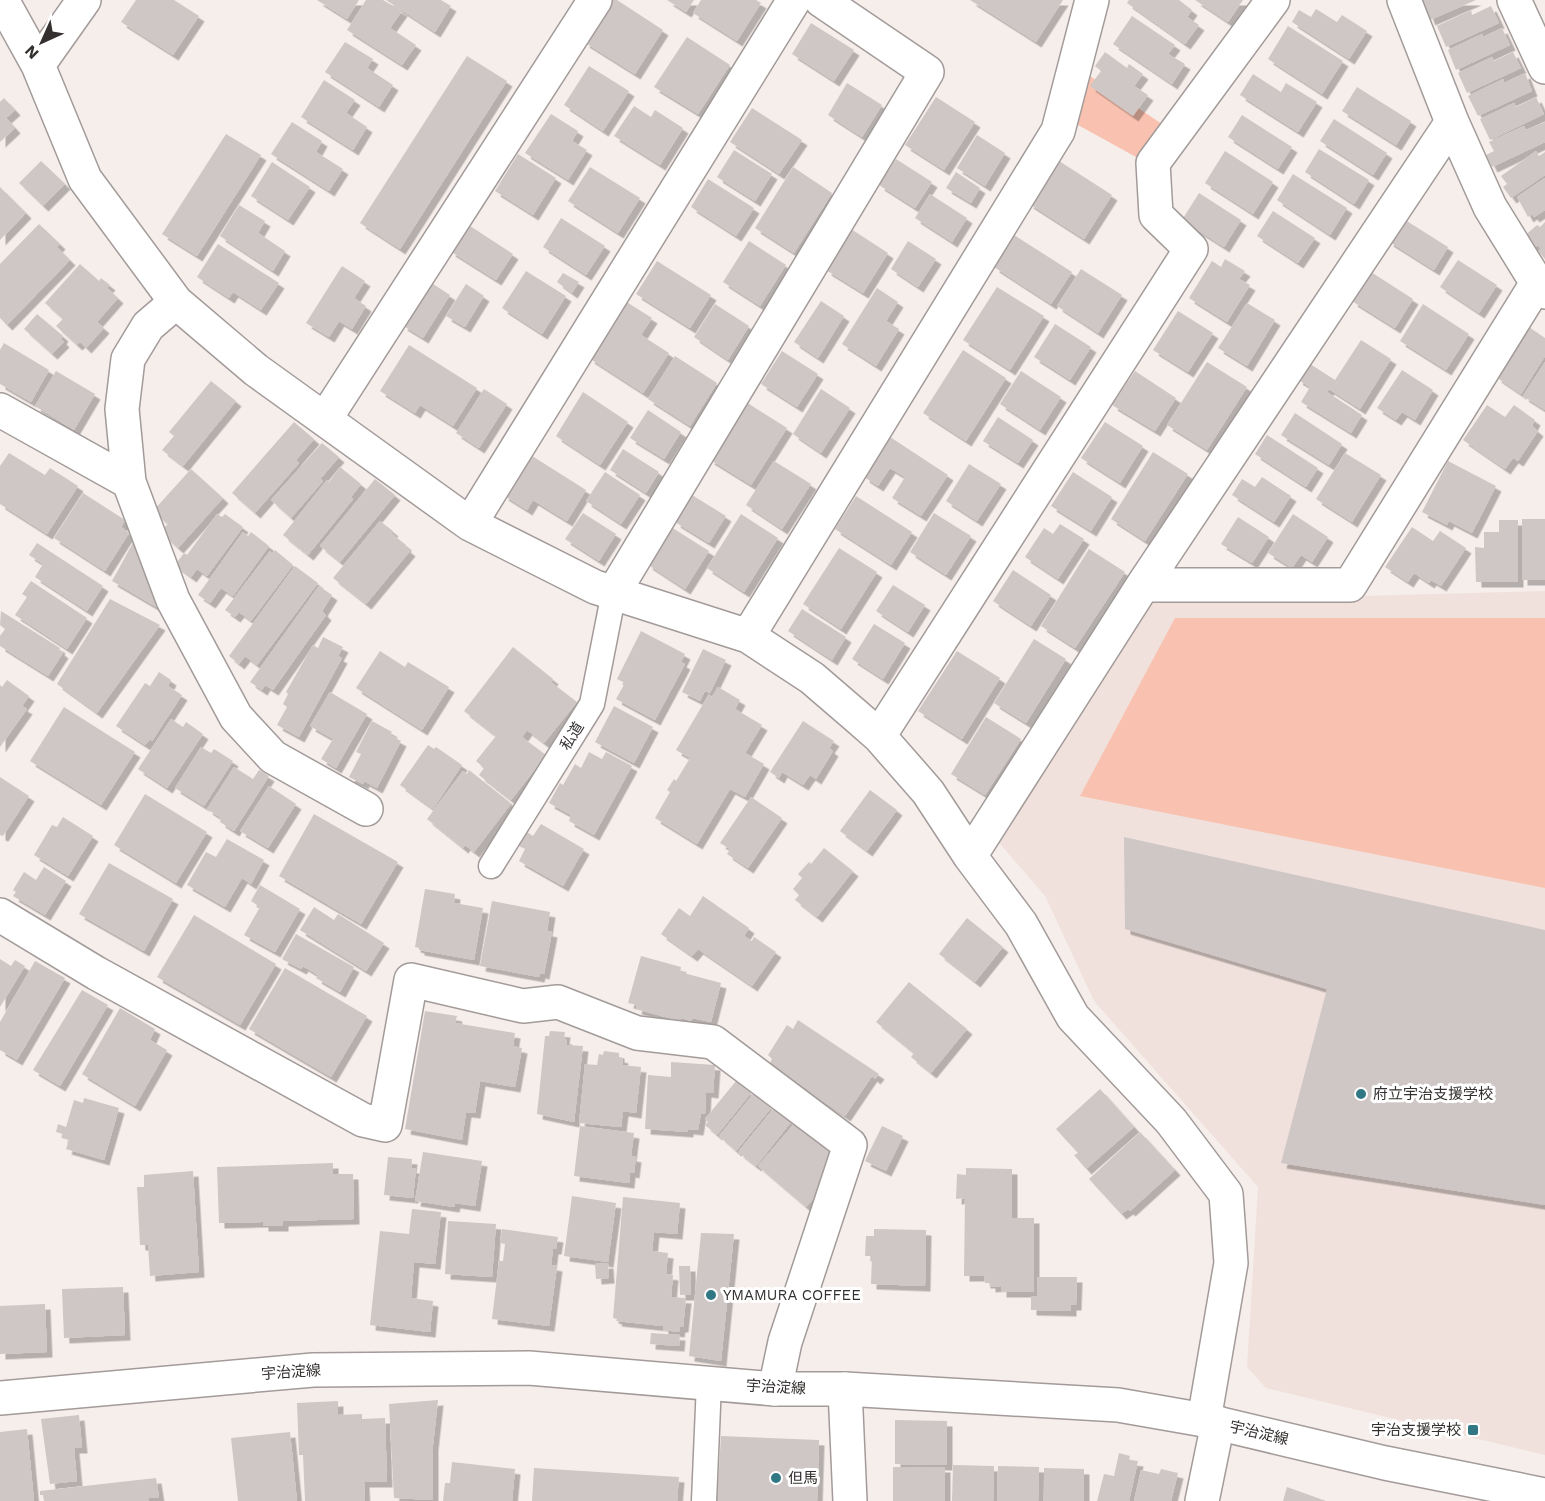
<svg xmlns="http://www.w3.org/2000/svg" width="1545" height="1501" font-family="'Work Sans','Noto Sans JP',sans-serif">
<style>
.built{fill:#f1e1dc}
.green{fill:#f9c1af}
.building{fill:#cfc7c5;filter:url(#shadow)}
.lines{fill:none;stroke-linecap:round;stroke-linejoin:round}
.lane-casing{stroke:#a29b99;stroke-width:27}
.street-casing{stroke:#a29b99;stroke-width:36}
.primary-casing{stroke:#a29b99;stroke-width:36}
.lane{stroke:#fff;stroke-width:24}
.street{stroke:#fff;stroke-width:33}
.primary{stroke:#fff;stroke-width:33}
.poi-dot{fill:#317884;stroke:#fff;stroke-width:2}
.labels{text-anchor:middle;stroke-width:6;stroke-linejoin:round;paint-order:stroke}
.street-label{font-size:15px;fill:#33302f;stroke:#fff}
.poi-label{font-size:15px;fill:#33302f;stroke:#fff;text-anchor:start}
</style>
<defs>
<filter id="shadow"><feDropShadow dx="5.5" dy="5.5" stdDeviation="0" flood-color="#0004"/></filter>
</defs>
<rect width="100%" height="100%" fill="#f6eeeb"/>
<path class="built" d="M1545 591V1455L1266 1388 1247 1367 1258 1187 1094 1001 1045 896 995 838 1146 602Z"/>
<path class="green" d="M1081 70 1171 130 1147 163 1067 119Z
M1175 618H1545V888L1080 796Z"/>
<path class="building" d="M136 0H174L199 16 173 55 121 22Z
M317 0H359L347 19Z
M366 0H383L402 11 390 28 416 45 402 65 347 30Z
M386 0H441L451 6 435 32Z
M611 0H617L663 30 635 74 584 42Z
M667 0H694L686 12Z
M701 0H756L761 3 737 41 693 13Z
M970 0H1063L1036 42Z
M1129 0H1179L1192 10 1187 17 1199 25 1185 44 1127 3Z
M1195 0H1243L1228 22Z
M1422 0H1476L1430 20Z
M1491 6 1499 23 1446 47 1437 26 1471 10 1472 15Z
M1316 9 1337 22 1342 15 1367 31 1349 59 1292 22 1299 10 1311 17Z
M1132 16 1175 45 1168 54 1185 64 1172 84 1113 44Z
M811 23 854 50 834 81 792 54Z
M1288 26 1343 61 1322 94 1268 59Z
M1502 28 1510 45 1456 70 1448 50 1482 34 1483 37Z
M687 37 730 65 698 114 654 87Z
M345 42 373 59 367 68 393 85 379 107 325 72Z
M1105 52 1127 68 1129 64 1143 74 1134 86 1148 95 1133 116 1090 86 1101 71 1095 66Z
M1513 52 1521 68 1467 93 1458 73 1492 57 1494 61Z
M467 56 507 81 400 249 360 223Z
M589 66 629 91 603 131 564 105Z
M1525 73 1532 91 1478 116 1468 96 1503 79 1504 83Z
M1253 74 1281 92 1286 83 1317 102 1298 132 1240 95Z
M324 80 355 100 346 113 367 127 353 150 301 117Z
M847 83 882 105 862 137 828 115Z
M1357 87 1411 121 1396 145 1342 111Z
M936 97 975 122 944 170 905 145Z
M1536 97 1544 114 1490 140 1480 119 1514 103 1516 107Z
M4 98 15 110 6 118 15 128 0 142V102Z
M634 106 651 117 655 110 683 128 660 165 614 136Z
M752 108 802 140 779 174 730 142Z
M551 114 578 131 572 141 587 150 568 180 525 153Z
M1242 115 1292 147 1278 169 1228 137Z
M1334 119 1387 153 1373 175 1320 141Z
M292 122 322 141 316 152 343 169 329 191 271 154Z
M1545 122V142L1492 167 1486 155 1494 151 1489 142 1524 126 1526 130Z
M226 134 261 155 197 256 162 234Z
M977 135 1005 153 985 186 957 168Z
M1319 149 1369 180 1354 204 1305 172Z
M734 150 772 174 755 201 717 177Z
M1225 151 1273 182 1253 214 1205 183Z
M1536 151 1539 156 1545 152V175L1511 198 1503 187 1507 184 1501 176Z
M518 154 556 178 533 215 495 191Z
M896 159 932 182 915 208 879 185Z
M1056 159 1112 195 1084 239 1028 203Z
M41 161 65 184 43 206 19 183Z
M272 162 310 187 288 220 251 196Z
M590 167 640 198 618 233 568 201Z
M793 167 832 193 794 253 755 228Z
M956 172 980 188 971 203 946 188Z
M1293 174 1347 208 1330 235 1277 200Z
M1545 178V210L1534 217 1532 214 1528 217 1517 197Z
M708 179 754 208 736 236 691 207Z
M0 187 26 213 0 240Z
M1199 193 1241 220 1224 247 1182 220Z
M930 194 967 218 952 242 915 218Z
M239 205 265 221 258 233 285 251 273 271 220 236Z
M1273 211 1315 238 1298 263 1257 236Z
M561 218 605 246 586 275 543 247Z
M1402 218 1448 247 1434 270 1388 241Z
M1545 222V259L1538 251 1541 249 1538 245 1533 249 1522 238 1537 225 1540 227Z
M39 224 60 244 57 247 70 260 7 325 0 318V264Z
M467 224 513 254 496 280 450 251Z
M851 229 888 253 863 293 826 270Z
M1014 235 1072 272 1051 304 994 267Z
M749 241 786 265 760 306 723 282Z
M908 241 936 259 918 287 891 269Z
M218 244 279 283 261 310 233 292 229 298 197 277Z
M1225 259 1245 271 1239 279 1250 285 1227 322 1189 298 1212 261 1221 267Z
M1458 260 1497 285 1479 313 1440 287Z
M657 261 711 295 690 328 636 294Z
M80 264 99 281 101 278 110 285 107 288 118 298 97 322 104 328 86 348 80 342 77 345 56 326 63 319 45 303Z
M342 266 365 281 354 298 366 306 352 329 339 321 329 337 306 323Z
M1081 269 1122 295 1098 333 1057 306Z
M526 271 566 296 542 334 502 308Z
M1371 272 1413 299 1395 328 1352 301Z
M563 273 579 282 572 293 557 282Z
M430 282 450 295 423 338 402 325Z
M466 284 484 296 465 327 446 316Z
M997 287 1044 316 1010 370 963 340Z
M877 288 898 302 886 321 899 329 876 366 842 344Z
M625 301 652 318 641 335 669 353 643 393 589 358Z
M821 301 844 316 818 358 794 342Z
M1247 303 1275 320 1247 366 1218 348Z
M715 304 749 326 728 360 694 337Z
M1423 304 1469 334 1446 370 1400 341Z
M1178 311 1213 333 1188 372 1153 350Z
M37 314 63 336 61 339 64 342 52 354 24 329Z
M1055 324 1091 347 1070 380 1034 357Z
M1529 327 1545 338V356L1521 394 1496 377Z
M1361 340 1391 359 1360 409 1329 389 1327 392 1362 415 1351 433 1301 402 1310 387 1297 379 1307 362 1335 380Z
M4 343 49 370 31 402 0 384V350Z
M409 345 477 388 453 426 420 405 415 413 380 391Z
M963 350 1006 378 966 441 923 413Z
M782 351 818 374 797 407 761 384Z
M675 356 717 383 690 426 648 399Z
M1207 362 1247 387 1207 450 1167 425Z
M1545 362V410L1523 396Z
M1402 370 1433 390 1415 420 1402 412 1396 420 1377 408Z
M56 371 95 394 74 430 35 406Z
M1021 371 1061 397 1040 430 1000 404Z
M1135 371 1176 398 1155 431 1112 405Z
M211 381 236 401 183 466 162 450 174 436 169 432Z
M484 389 507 404 479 448 456 433Z
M821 389 850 408 821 453 793 434Z
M583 392 628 422 600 465 556 436Z
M746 402 787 428 751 485 709 459Z
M1487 405 1505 417 1514 405 1535 420 1532 426 1538 431 1518 461 1513 458 1505 469 1463 440Z
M648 410 681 432 664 459 630 438Z
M1295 413 1342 444 1329 465 1281 435Z
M998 417 1033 440 1018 463 983 441Z
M294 422 314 439 296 460 299 463 255 513 232 493Z
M1105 422 1143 446 1120 483 1081 458Z
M887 435 948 475 921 516 892 498 905 477 890 468 878 486 864 477Z
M1267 435 1318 468 1306 487 1255 454Z
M322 443 339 457 320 479 323 481 291 518 271 500Z
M623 449 659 472 646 493 610 470Z
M1153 452 1188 474 1145 541 1111 519Z
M9 453 45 475 50 468 78 486 47 534 0 504V466Z
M1345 453 1381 475 1352 522 1316 499Z
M529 454 586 490 567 521 533 500 527 510 503 495Z
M774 461 811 484 782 529 746 505Z
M1448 461 1496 486 1472 533 1449 521 1447 525 1422 512Z
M969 464 1001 484 977 521 946 501Z
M340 467 361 484 351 497 353 499 308 555 283 535 327 480 329 482Z
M191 469 223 498 178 548 160 532 168 524 153 511Z
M605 472 640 495 621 524 586 501Z
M1073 472 1112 497 1091 531 1051 506Z
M1262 477 1291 496 1274 522 1232 495 1242 479 1255 487Z
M375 479 395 495 340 562 320 546Z
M83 493 125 520 121 527 129 533 105 571 54 538Z
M692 495 726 516 709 543 675 522Z
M856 496 912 532 891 565 835 529Z
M583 513 616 534 599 561 565 539Z
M934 513 971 536 946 575 910 552Z
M217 514 222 517 225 514 243 527 207 576 197 569 191 577 175 565 184 553 187 555Z
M741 514 778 538 744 592 707 568Z
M1293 514 1328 537 1312 562 1301 555 1292 568 1268 553Z
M1238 517 1269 537 1252 563 1221 544Z
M1522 519H1545V580H1522Z
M1499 520H1518V582H1476L1475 547 1484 548V532H1499Z
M380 521 393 531 391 533 406 545 405 547 410 551 366 604 333 578Z
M1060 524 1084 539 1058 579 1025 557 1044 528 1053 534Z
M671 527 709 551 685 589 647 564Z
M1412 527 1433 541 1440 531 1466 548 1441 586 1431 580 1429 583 1414 573 1408 582 1385 567Z
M243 532 248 536 251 532 269 546 233 596 221 588 210 603 198 595Z
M135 539 158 608 112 581Z
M37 543 103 586 87 611 35 577 43 564 29 555Z
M839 548 877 572 841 629 803 604Z
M1089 549 1125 572 1075 648 1041 626Z
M275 550 293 565 251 621 239 612 235 617 225 610 270 551 272 554Z
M295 566 318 583 257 665 245 656 239 664 229 656Z
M1013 570 1051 595 1031 626 993 601Z
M31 581 87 618 67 649 15 615 27 597 22 594Z
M893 585 925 605 908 632 876 611Z
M319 586 332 595 322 611 326 615 273 690 265 685 262 690 250 682Z
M110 599 160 625 97 713 57 684Z
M802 609 846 637 832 660 788 631Z
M1 611 60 648 59 650 63 653 48 676 0 646V636L5 629 0 625Z
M874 624 905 643 883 679 852 659Z
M641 631 685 654 681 662 685 664 655 720 616 699 625 683 617 679Z
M323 637 343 647 338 656 342 658 299 737 277 725 287 707 283 704 288 694 286 692 313 645 318 648Z
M1034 639 1066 659 1026 723 994 703Z
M513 647 553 679 551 682 577 702 544 743 527 730 522 737 546 755 511 800 479 775 484 768 476 761 496 736 464 711Z
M703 649 726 660 710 693 705 691 700 701 682 692Z
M380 651 405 667 408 662 449 687 422 730 356 688Z
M957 651 1000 678 962 739 918 711Z
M159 672 171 680 168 686 182 695 152 741 150 739 145 745 116 726 145 683 150 686Z
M7 680 29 696 22 706 27 709 0 747V685L2 687Z
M718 687 740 700 735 709 762 725 745 753 764 764 745 797 730 789 697 844 655 818 670 792 667 790 674 779 676 781 690 758 676 750 709 694 712 697Z
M330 692 367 714 336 768 321 759 333 739 310 726Z
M614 706 653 727 634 763 595 742Z
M64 707 135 752 101 805 30 761Z
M986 717 1021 739 985 795 951 774Z
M171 719 183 727 186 722 203 734 167 788 138 769Z
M372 721 392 732 390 735 401 741 377 788 364 781 363 784 349 777 361 754 356 752Z
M803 721 834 741 829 748 833 751 816 779 810 775 803 785 782 772 779 778 770 772Z
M428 745 434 749 436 747 462 765 433 809 400 785Z
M201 747 211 753 214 749 233 761 204 806 175 788Z
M589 752 602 759 606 752 632 766 594 835 569 821 571 815 549 803 560 783 563 785 575 764 581 768Z
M234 767 253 779 259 770 269 776 234 831 220 822 221 818 207 809Z
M469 770 513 805H510L474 852 465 845 463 848 427 819 463 771 467 774Z
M0 777 29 796 3 836 0 835Z
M269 786 296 804 268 848 240 831Z
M870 790 897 810 867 851 840 831Z
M145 794 207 832 176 883 114 845Z
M751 797 782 818 748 868 727 854 730 849 720 843Z
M314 814 398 862 361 924 279 876Z
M63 817 93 836 68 876 34 855 52 825 57 827Z
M541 824 584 849 563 886 519 861 525 849 519 846 527 832 533 836Z
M1124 837 1545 930V1205L1281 1163 1327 989 1125 929Z
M227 839 264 860 251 884 242 878 225 907 187 885 206 852 216 857Z
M824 848 853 871 817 917 795 900 799 895 793 889 802 878 798 874 809 862 811 864Z
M109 863 173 899 144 951 79 914Z
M44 867 66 881 45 915 13 896 16 892 13 890 24 872 36 880Z
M260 885 300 909 275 952 244 935 260 907 251 901Z
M425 889 455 894 454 903 483 908 474 960 419 950V948L415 947Z
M703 896 749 928 744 936 752 941 754 937 776 952 752 986 698 949 692 956 661 934 679 908 690 916Z
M492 901 550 912 547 931 552 932 544 974 540 973 539 977 480 966Z
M314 907 334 920 338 914 384 943 366 971 300 930Z
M194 915 276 964 240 1025 157 977Z
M967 918 1003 947 975 982 939 954Z
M296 934 354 967 340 992 316 978 318 975 303 966 301 969 282 959Z
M641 956 681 967 680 972 721 983 711 1022 692 1018 691 1021 681 1018 680 1021 636 1009 637 1005 628 1003Z
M0 959 11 966 15 960 25 966 0 1007Z
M35 961 65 978 17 1060 0 1050V1022Z
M285 968 367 1016 331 1077 249 1029Z
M909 982 967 1029 931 1073 911 1057 914 1053 876 1022Z
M82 990 108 1005 60 1086 33 1070Z
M120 1008 155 1029 150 1040 167 1050 135 1106 82 1074Z
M425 1011 457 1016 455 1023 515 1033 513 1046 522 1048 515 1087 480 1081 475 1113 466 1112 462 1140 405 1129Z
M798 1020 879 1074 875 1079 872 1076 845 1116 769 1065 772 1059 768 1055 787 1025 793 1029Z
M550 1031 565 1032 564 1039H567L566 1045 583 1046 574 1122 537 1114 545 1036H549Z
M604 1051 619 1053V1057L623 1058 622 1065 641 1067 636 1113 623 1111 621 1127 579 1123 585 1064 597 1065 599 1054 603 1055Z
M671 1062 715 1065 713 1093 706 1092 705 1114 701 1113 698 1130 688 1129V1132L645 1129 648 1075 671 1077Z
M736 1081 751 1093 717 1135 705 1125 708 1122 705 1119Z
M1100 1089 1134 1127 1086 1169 1074 1155 1078 1153 1056 1129Z
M754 1093 771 1108 736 1151 719 1136Z
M84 1098 119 1108 104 1160 66 1149 69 1140 62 1138 63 1134 56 1132 58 1124 66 1127 74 1100 83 1103Z
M774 1108 791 1122 756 1166 738 1152Z
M794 1124 835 1156 830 1167 817 1184 822 1189 806 1207 758 1166Z
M580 1126 634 1133 631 1156 636 1157 634 1173 630 1172 629 1183 574 1176Z
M882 1126 903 1136 886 1171 865 1161Z
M1140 1132 1175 1170 1130 1211 1128 1209 1121 1214 1089 1179Z
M423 1152 482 1161 475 1206 455 1203 454 1207 415 1201Z
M388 1157 412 1159 411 1168H416L413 1198 384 1195Z
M333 1163V1174H353L354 1219 283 1221V1226H263V1222L219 1223 217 1167Z
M966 1168 1012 1169V1218H1034V1292H1001V1286L990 1287V1283H985L984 1276H964L965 1198 956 1199 957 1174 966 1175Z
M193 1171 199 1272 150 1276 148 1245H140L137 1187H144V1175Z
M572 1196 616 1203 608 1262 564 1256Z
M623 1197 680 1203 677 1234 654 1232 652 1251 668 1253 666 1274 673 1275 671 1297 686 1298 683 1327H680L679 1332 663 1330V1326L616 1321 617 1319 613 1318Z
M412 1209 441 1212 435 1264 414 1262 411 1298 433 1301 430 1332 370 1325 380 1231 409 1234Z
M448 1221 496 1224 492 1277 445 1274Z
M502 1229 558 1237 556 1249H553L551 1265 557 1266 549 1326 492 1319 499 1261H503L505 1244 500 1243Z
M874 1229 926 1230 925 1286 871 1284 872 1256H865L866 1236H874Z
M701 1233 734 1234 721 1361 689 1356Z
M608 1263 609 1278 596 1279 595 1264Z
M679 1266H690L691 1295H680Z
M1037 1277H1077L1076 1305H1071V1311L1031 1310V1296H1037Z
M123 1287 125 1335 64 1338 62 1289Z
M45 1304 47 1352 0 1354V1306Z
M651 1333 680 1335 679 1346 650 1344Z
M438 1400 433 1445V1500L394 1498 389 1404Z
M338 1401V1415L362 1414V1419L385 1418 387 1482H364L365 1501H305L303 1455H299L297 1403Z
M79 1415 82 1448H74L77 1481 50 1484 41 1419Z
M895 1420 947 1421V1465L895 1464Z
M27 1429 34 1501H0V1432Z
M290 1432 297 1501H238L231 1438Z
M721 1436 819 1440 817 1501H717Z
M1119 1453 1130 1456 1129 1460 1138 1461 1129 1501H1097L1104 1474 1114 1476Z
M452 1462 515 1469 512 1501H443L445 1483H450Z
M953 1465 994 1466 993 1501H952Z
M998 1466 1039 1467 1038 1501H997Z
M893 1467H945V1501H893Z
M534 1468 679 1477 677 1501H532Z
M1044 1468 1084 1469V1501H1044Z
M1161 1469 1178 1473 1171 1501H1134L1141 1470 1159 1474Z
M156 1478 159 1497 149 1498V1501H44L43 1495H40V1491Z
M1287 1487 1326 1501H1283Z"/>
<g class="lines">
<defs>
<path id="lane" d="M491 866 592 704 614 592
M704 1501 709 1383"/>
<path id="street" d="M2 0 38 65 85 179 176 302 256 370 470 524 595 587 748 636 812 678 855 715 879 736 928 792 970 856 1021 924 1073 1017 1171 1121 1226 1194 1231 1263 1204 1420
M1404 0 1452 122 1490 207 1537 283 1545 292
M1514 0 1545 67
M38 65 84 0
M176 302 148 326 128 359 122 409 129 482 173 600 236 717 273 757 366 809
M0 410 129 482
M325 419 595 0
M470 524 794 0
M1143 585H1350L1537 283
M614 592 927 72 821 0
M748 636 1058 131 1092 0
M879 736 1191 249 1156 215 1153 163 1273 0
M970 856 1143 585 1452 122
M0 915 96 973 363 1120 385 1125 411 980 523 1006 558 1002 637 1033 713 1042 850 1145 785 1342 775 1389
M845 1389 850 1501
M1202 1501 1218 1423"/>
<path id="primary" d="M0 1398 313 1370 529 1368 775 1389H845L1118 1405 1204 1420 1385 1463 1545 1495"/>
</defs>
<use href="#lane" class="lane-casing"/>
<use href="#street" class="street-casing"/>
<use href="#primary" class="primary-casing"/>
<use href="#lane" class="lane"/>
<use href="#street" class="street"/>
<use href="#primary" class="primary"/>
</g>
<g class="poi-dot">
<circle cx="1361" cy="1094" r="6"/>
<circle cx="711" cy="1295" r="6"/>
<rect x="1467" y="1424" width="12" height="12" rx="3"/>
<circle cx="776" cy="1478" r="6"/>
</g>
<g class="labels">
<g class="street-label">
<text transform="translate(572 736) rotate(-58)" y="5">私道</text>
<text transform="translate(291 1372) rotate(-4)" y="5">宇治淀線</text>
<text transform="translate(776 1387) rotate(3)" y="5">宇治淀線</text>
<text transform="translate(1259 1433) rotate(13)" y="5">宇治淀線</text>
</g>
<g class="poi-label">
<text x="1373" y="1099">府立宇治支援学校</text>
<text x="723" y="1300">YMAMURA COFFEE</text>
<text x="1461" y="1435" text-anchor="end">宇治支援学校</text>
<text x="788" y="1483">但馬</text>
</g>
</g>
<g transform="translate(42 42) rotate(225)" stroke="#ffffff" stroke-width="4.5" paint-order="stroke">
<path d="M0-4.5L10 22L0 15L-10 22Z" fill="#33302f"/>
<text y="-9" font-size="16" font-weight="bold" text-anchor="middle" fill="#33302f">N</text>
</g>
</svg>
